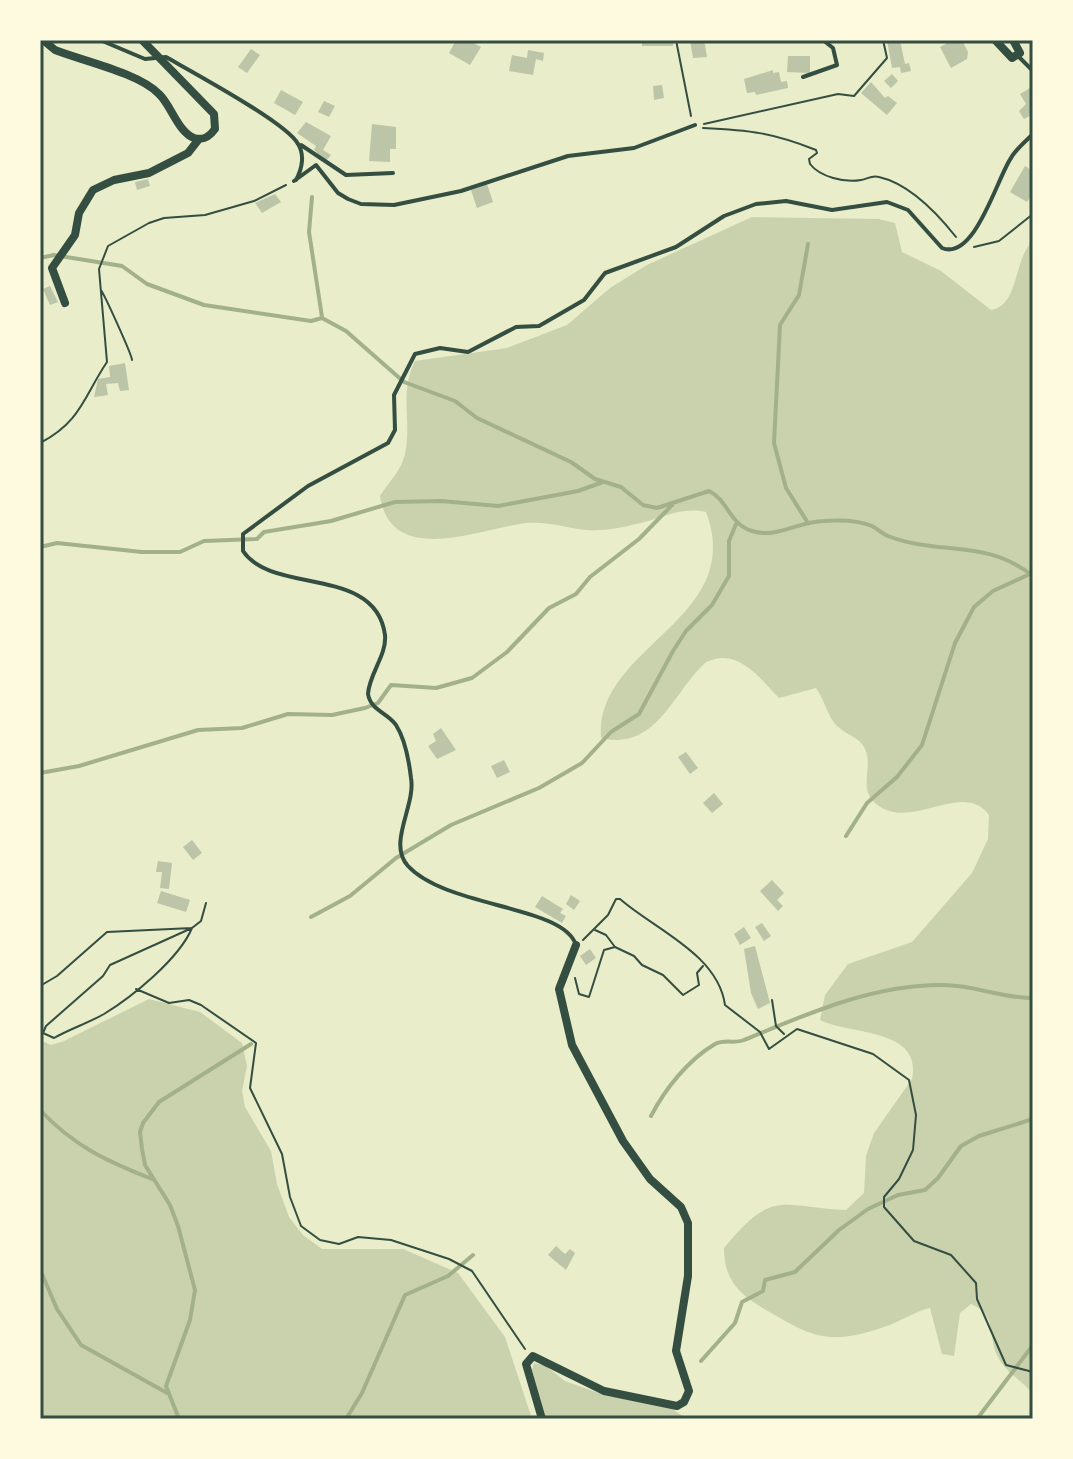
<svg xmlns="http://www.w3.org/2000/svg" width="1073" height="1459" font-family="Raleway,sans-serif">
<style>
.green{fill:#cad2ad}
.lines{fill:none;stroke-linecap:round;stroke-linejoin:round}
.stream{stroke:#a3b18a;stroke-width:4}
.building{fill:#bcc5a7}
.path{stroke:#344e41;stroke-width:2}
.service{stroke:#344e41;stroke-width:4}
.minor{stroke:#344e41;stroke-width:8}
.neatline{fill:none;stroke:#344e41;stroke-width:3}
</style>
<rect width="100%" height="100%" fill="#e9edc9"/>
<path class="green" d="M752 217 879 219 895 223 902 252 941 271 991 310C1020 305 1013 258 1033 241V1394C1023 1381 1005 1372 998 1357 987 1336 998 1315 971 1304L960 1313 954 1356 942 1354 930 1308C913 1312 900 1322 884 1327 826 1347 810 1336 761 1307 737 1292 724 1278 724 1248 773 1188 780 1207 846 1210L864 1193 866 1156 874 1133 912 1079C923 1028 850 1035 820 1020L825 995 848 964 912 942 972 873 988 839 989 815C963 780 914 830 879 806 856 791 874 769 865 749 860 737 846 735 837 726 827 716 825 700 816 688L779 698C759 677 736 646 705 663 672 694 656 751 601 738 594 646 747 620 706 512 679 506 662 519 636 524 621 528 602 531 587 530 566 528 548 521 526 523 480 529 391 568 380 496 389 481 401 472 405 454 412 421 399 392 415 361L507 348 567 325 610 288 647 265Z
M149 999 200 1012 242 1043 247 1066 242 1091 245 1107 271 1151 277 1184 289 1217 303 1235 322 1249H403L458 1273 505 1337 532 1419H40V1040L51 1045 64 1041Z
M534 1363 546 1366 565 1381 607 1396 665 1404 687 1419H545L532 1370Z"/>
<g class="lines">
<path class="stream" d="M312 197 309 232 322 317
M808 244 799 295 780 325 774 443 786 488 808 523
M40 258 54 255 122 266 147 284 204 305 311 321 322 318 346 331 404 382 455 401 477 418 571 462 595 479 621 487 643 505 657 508 709 491C728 500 729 524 752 531 776 539 799 521 824 521 839 520 858 520 872 526 878 529 882 534 888 536 939 556 985 538 1033 576
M40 547 57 543 142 552H180L204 541 257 539 264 532 331 521 395 502 441 501 498 506 578 491 603 482
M40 773 79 766 198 730 242 728 288 714 332 715 365 708 378 703 391 685 436 688 472 678 507 652 549 608 576 594 590 577 639 539 675 502
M846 836 867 803 897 777 922 745 955 643 974 607 993 591 1030 574
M311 917 350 896 396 858 451 825 539 788 582 763 611 732 639 714 673 651 686 631 712 605 729 576V541L736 524
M40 1110C74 1146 106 1161 152 1179
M651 1116C665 1089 688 1060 715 1044 725 1039 734 1044 744 1040 807 1014 874 984 943 985 975 985 1000 998 1033 998
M42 1274 57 1309 81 1345 169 1394
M701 1361 735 1323 742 1302 763 1291 765 1280 795 1272 839 1230 868 1209 898 1195 925 1190 938 1178 961 1146 979 1136 1033 1119
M179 1419 166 1386 190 1320 195 1290 178 1226 170 1205 145 1165 142 1149 140 1132 143 1123 159 1102 251 1044
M346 1419 362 1393 405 1295 448 1276 473 1255
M977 1419 1033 1345"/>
</g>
<path class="building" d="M456 40H468L481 47 470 65 449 53Z
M642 40H673V46H642Z
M690 40H704L707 57 693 58Z
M887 40H900L905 64 909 63 911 71 901 73 900 67 892 68Z
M953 40H962L968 52 967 59 951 68 940 47Z
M251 49 260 55 247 73 238 67Z
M528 50 544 53 543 61 536 59 533 75 509 71 512 55 527 58Z
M788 56H810V73L787 72Z
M773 70V73L779 72 781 82 787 81 788 88 756 95 755 92 747 93 744 79Z
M892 74 898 81 891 88 884 81Z
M871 82 885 98 888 96 897 103 887 115 861 93Z
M662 85 664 98 654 100 653 86Z
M1030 88 1033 114 1024 119 1019 111 1026 104 1020 94Z
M281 90 303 102 295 115 274 103Z
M324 101 335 106 329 117 318 112Z
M306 122 331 136 323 150 331 155 326 161 314 150 316 146 297 133Z
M372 124 396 127V149H390V162L369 161Z
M1025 166 1033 171V193L1027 202 1010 192Z
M148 179 150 186 137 190 135 182Z
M487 184 493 202 477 208 471 190Z
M275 194 281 202 262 213 255 203Z
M50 286 58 302 50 305 43 289Z
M125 363 129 390 120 391 118 383 106 384 108 395 94 397 98 379 110 377 109 366Z
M441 728 456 750 437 759 428 746 436 741 433 734Z
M686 752 698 768 690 774 678 757Z
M504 760 510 772 497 778 491 766Z
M714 793 723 804 712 813 703 803Z
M192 840 202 853 193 860 183 847Z
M158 861 172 863 169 889 160 888 162 872H156Z
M772 880 784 893 777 900 783 906 778 911 760 891Z
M161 891 190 900 186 912 157 903Z
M571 895 580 901 574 910 566 904Z
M542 896 563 909 560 913 566 916 562 923 535 907Z
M762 923 771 936 764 941 755 927Z
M744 927 751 938 740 945 734 934Z
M755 946 770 1003 758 1009 751 993 744 949Z
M590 949 596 958 586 965 580 956Z
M556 1246 565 1254 570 1249 575 1253 566 1270 548 1255Z"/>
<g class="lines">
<path class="path" d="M676 40 691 116
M704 124 838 94 854 96 887 58 883 40
M703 128C750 130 773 133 816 150L817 153 809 159 810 164C820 177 845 183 861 180 868 179 871 175 879 177 910 184 937 213 956 237
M974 247 999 241 1033 214
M101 290C105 296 132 355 132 360
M40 443C81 422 84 396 107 362L99 269 108 246 149 223 164 218 205 215 254 201 286 185
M595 930 606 935 615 947 634 956 642 965 663 975 683 995 699 985 697 973 703 966
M583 940 608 915 616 899H620C654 929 718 954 725 1005L760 1032 769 1049 797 1029 873 1054 909 1080 916 1115 913 1150 899 1179 884 1197V1207L914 1241 951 1255 976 1283 977 1299 1006 1365 1033 1372
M575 978 579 994 589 997 604 950 615 947
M40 986 57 976 107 932 192 928C179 959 132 997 104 1014 88 1023 70 1029 54 1038L43 1033 46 1026 103 976 110 965 192 928 201 921 206 903
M136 989 169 1003 189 1000 201 1005 256 1043 250 1088 282 1154 290 1197 301 1226 320 1240 339 1244 358 1237 391 1240 449 1259 472 1271 525 1349
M772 1000 776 1026 784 1034"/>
<path class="service" d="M100 40 145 59 166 57C192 72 287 123 298 144 305 155 302 169 296 180
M720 40H739
M1018 56 1033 71
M803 77 837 65 833 48 823 40
M301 145 346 175 393 173
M294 181 316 165 338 193 348 199 361 204 394 205 461 191 568 156 634 148 695 125
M576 945C563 905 447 908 408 866 387 843 416 806 411 778 409 761 405 739 396 725 387 712 371 711 368 694 369 674 387 655 385 635 376 565 272 595 243 551V534L308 486 388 443 395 430 394 395 415 354 440 348 468 352 516 327 539 326 584 300 605 273 676 247 724 216 756 204 786 201 832 210 887 202 908 210 942 248C975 261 997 178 1011 158 1016 149 1026 141 1033 134"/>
<path class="minor" d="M43 40 55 50C83 61 139 73 159 94 171 105 178 132 194 138 204 141 210 136 215 129L214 114 142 40
M995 40 1012 58 1020 53 1013 40
M65 303 52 268 75 235 79 213 93 190 114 180 149 173 188 153 199 139
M542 1419 526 1364 533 1356 604 1391 677 1406 684 1402 689 1391 676 1351 688 1276V1223L681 1207 650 1179 623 1141 572 1045 559 989 576 945"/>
</g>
<rect width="1073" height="1459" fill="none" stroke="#fefae0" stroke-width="84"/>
<rect x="42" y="42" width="989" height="1375" class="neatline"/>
</svg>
